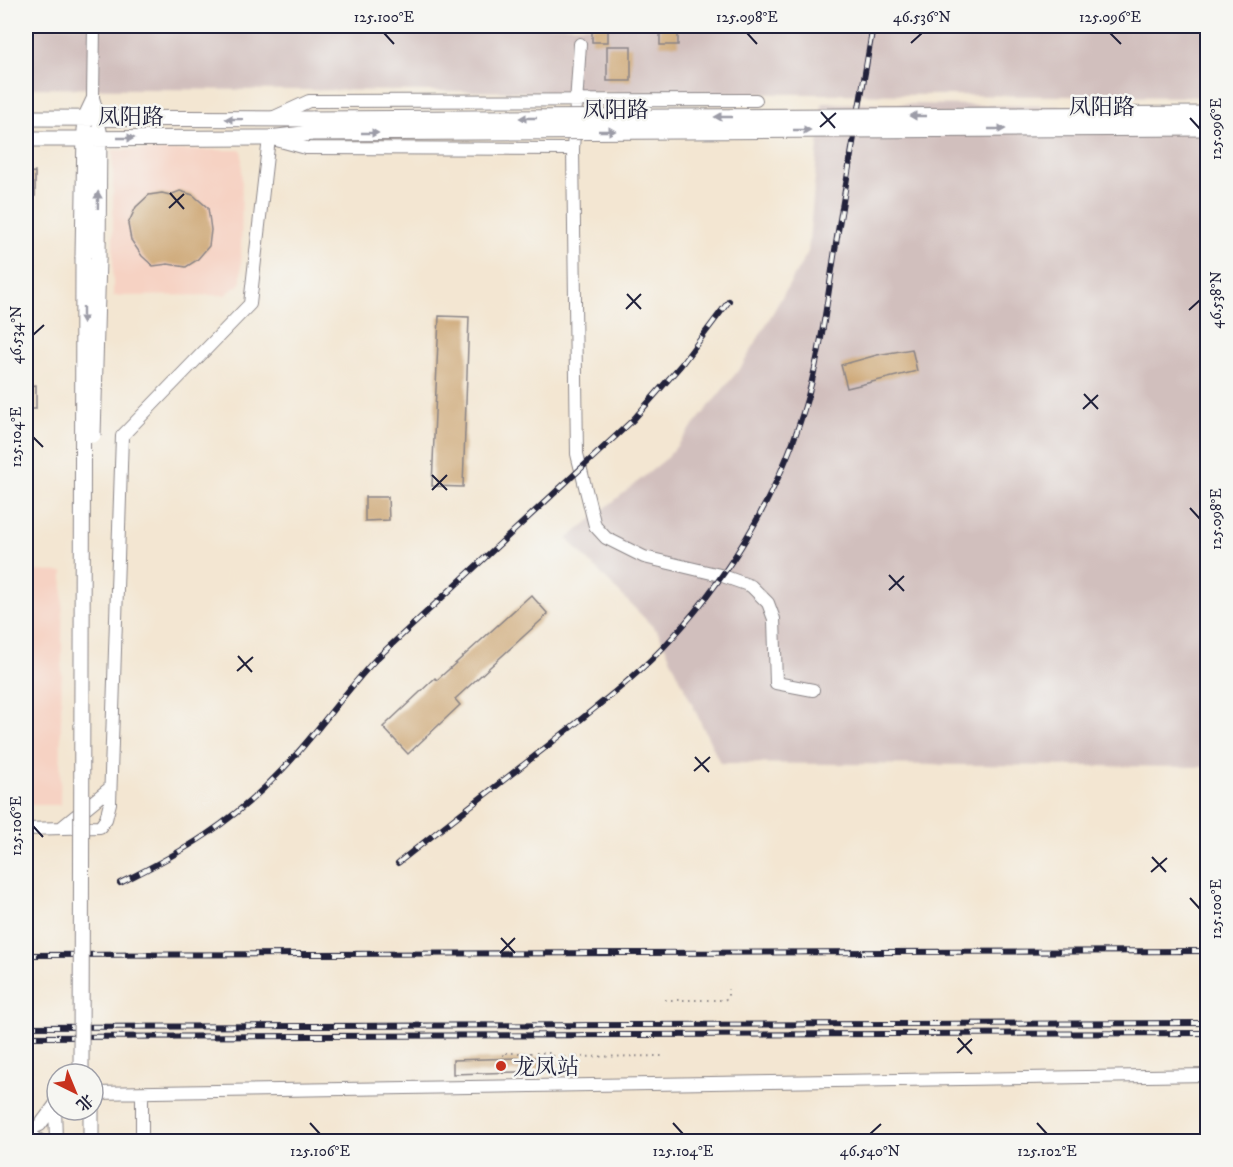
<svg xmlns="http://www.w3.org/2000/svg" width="1233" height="1167" font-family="'IM FELL DW Pica','Noto Serif SC',serif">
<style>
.built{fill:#f6d2c3}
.industrial{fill:#d1bfbd}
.building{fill:#cfaa7a}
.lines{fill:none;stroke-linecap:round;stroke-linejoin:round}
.minor-casing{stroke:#8a8486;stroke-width:14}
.major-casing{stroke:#8a8486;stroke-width:17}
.path{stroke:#8a8486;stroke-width:2;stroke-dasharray:1.5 4.5;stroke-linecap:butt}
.minor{stroke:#fff;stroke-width:12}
.major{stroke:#fff;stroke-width:15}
.rail-casing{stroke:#22223b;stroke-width:6}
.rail{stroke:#f6f6f2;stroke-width:4;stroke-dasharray:11;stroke-linecap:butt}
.major-bridge-casing{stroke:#8a8486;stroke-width:17;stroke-linecap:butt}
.major-bridge{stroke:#fff;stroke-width:15}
.oneway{fill:#9c9ca7}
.ticks{fill:none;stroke:#22223b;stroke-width:2}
.poi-dot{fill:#c8321e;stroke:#f6f6f2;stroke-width:2}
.labels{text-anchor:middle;stroke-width:5;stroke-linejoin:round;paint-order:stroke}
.street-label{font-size:22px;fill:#22223b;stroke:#f6f6f2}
.poi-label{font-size:22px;fill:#22223b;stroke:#f6f6f2;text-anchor:start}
.neatline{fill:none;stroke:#22223b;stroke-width:2}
.ticks-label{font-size:15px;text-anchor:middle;fill:#22223b}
</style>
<rect width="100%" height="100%" fill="#f6f6f2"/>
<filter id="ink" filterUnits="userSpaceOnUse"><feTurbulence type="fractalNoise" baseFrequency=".0167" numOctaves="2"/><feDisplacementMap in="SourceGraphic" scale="12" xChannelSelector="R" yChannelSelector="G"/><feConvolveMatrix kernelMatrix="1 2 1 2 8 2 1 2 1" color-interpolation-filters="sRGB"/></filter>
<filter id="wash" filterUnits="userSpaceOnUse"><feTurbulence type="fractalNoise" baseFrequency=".008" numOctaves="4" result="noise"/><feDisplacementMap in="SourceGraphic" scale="24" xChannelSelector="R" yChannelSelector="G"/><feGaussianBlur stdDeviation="1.35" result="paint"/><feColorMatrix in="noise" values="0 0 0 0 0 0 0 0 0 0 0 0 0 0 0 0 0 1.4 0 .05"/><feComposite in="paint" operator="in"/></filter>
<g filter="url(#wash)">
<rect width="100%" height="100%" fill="#f3e6d2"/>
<path class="built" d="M113 150H242L241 283 225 295 113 296Z
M26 571 63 572 60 805H26Z"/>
<path class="industrial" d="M26 26H1207V97L26 88Z
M822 103 1207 108V767L720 763 658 632 567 539 667 458 742 366 808 252Z"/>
<g id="blocks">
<path class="building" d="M592 26H608V42H592Z
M660 26H678V45H660Z
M607 46H631V81H607Z
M35 172V196H26V173Z
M180 191 193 195 208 208 211 230 209 246 197 260 186 267 168 264 153 266 142 256 131 240 128 224 136 207 149 195 162 193 170 195Z
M439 316 469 317 463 487 432 486Z
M912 349 917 371 847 388 841 365 877 355Z
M36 385V409H26V386Z
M365 497H388L389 520 365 521Z
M531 595 548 614 455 699 460 705 408 754 383 727 435 678 437 680Z
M548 1057V1071L453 1074V1060Z"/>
</g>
</g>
<g filter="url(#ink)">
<use href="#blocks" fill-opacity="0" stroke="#8a8486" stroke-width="1.5"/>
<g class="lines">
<defs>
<path id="minor" d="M580 44 573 149 577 454 595 526 606 538 644 557 720 575 751 586 768 603 774 619 776 683 813 690
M93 98 94 26
M84 117 93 98 99 118
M272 118 309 101 756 100
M61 828 110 788
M26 829 100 827 106 819 110 803 122 436 250 304 269 138 306 148 573 149
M93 1093 1208 1075
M142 1093V1142
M55 1104 56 1142
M26 1131 40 1125 57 1102
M26 1133 43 1142"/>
<path id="major" d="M26 118 313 119
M26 139 269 138 312 133
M83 257 85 129
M98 259 99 130
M91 1110V1142"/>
</defs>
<use href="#minor" class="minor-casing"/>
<use href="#major" class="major-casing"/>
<path class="path" d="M665 1000H724L728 998V989
M503 1074V1053H551L554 1057 666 1056"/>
<use href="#minor" class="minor"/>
<use href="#major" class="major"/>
<defs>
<path id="rail" d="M398 863C448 823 499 784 550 744 592 710 636 678 672 638 735 569 783 485 808 396 823 342 829 286 838 231 850 163 861 94 873 26
M120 883C183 852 232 823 281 771 315 736 342 695 376 659L633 420 681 365 729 301
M26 955 1208 951
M26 1027 1208 1023
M26 1037 1208 1033"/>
</defs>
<use href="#rail" class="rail-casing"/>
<use href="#rail" class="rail"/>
<defs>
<path id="major-bridge" d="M313 119 1208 114
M312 133 1208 128
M93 435 98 259
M81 1074 83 257"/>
</defs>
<use href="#major-bridge" class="major-bridge-casing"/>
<use href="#major-bridge" class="major-bridge"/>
</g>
<defs><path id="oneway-solid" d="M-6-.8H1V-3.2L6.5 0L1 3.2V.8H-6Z" transform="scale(1.5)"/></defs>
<g class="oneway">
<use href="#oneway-solid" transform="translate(918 116) rotate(180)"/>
<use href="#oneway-solid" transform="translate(723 117) rotate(180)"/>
<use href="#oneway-solid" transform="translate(528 118) rotate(180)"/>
<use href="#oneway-solid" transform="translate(234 119) rotate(-179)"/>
<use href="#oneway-solid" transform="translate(997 129)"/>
<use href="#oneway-solid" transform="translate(802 130)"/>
<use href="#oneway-solid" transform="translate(607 131)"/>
<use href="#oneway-solid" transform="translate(370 133)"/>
<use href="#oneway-solid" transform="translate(126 138)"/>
<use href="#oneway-solid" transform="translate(98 200) rotate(-89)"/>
<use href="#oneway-solid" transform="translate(83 315) rotate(90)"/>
</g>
</g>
<path class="ticks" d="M384 33 394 44M747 33 757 44M1110 33 1121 44M911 43 922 33M821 112 835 128M1190 118 1200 129M820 127 836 113M170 193 184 209M169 208 184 194M627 294 641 309M626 309 641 294M1189 310 1200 300M33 335 44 325M1084 394 1098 409M1083 409 1098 395M33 437 43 447M432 475 447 490M432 490 447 475M1190 508 1200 519M889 575 904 591M889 590 904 576M238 656 252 672M237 671 253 657M695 757 709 772M694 771 710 757M33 826 43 837M1152 857 1166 872M1151 872 1167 858M1190 898 1200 909M501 938 515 953M500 953 515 938M958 1038 972 1054M957 1053 972 1039M310 1123 320 1134M673 1123 683 1134M1037 1123 1047 1134M870 1134 881 1124"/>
<circle class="poi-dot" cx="501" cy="1066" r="6"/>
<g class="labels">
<g class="street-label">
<text x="1102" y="114">凤阳路</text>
<text x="616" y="117">凤阳路</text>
<text x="131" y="124">凤阳路</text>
</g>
<g class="poi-label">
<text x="513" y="1074">龙凤站</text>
</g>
</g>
<rect width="1233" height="1167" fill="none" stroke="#f6f6f2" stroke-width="66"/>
<g transform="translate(75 1092) rotate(137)"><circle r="28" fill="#f6f6f2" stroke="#a1a1a9" stroke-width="1.5"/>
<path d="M0-4.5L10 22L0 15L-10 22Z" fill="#c8321e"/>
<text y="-9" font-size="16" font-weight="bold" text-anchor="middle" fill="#22223b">北</text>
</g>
<rect x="33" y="33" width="1167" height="1101" class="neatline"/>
<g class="ticks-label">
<text x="384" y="22">125.100°E</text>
<text x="747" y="22">125.098°E</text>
<text x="922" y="22">46.536°N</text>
<text x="1110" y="22">125.096°E</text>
<text transform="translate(1216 129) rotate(-90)" y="5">125.096°E</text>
<text transform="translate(1216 300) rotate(-90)" y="5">46.538°N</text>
<text transform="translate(16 335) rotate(-90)" y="5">46.534°N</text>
<text transform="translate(16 437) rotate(-90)" y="5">125.104°E</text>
<text transform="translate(1216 519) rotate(-90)" y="5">125.098°E</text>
<text transform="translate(16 826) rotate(-90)" y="5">125.106°E</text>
<text transform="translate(1216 909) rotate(-90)" y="5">125.100°E</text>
<text x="320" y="1156">125.106°E</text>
<text x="683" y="1156">125.104°E</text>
<text x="870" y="1156">46.540°N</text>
<text x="1047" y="1156">125.102°E</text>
</g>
</svg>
